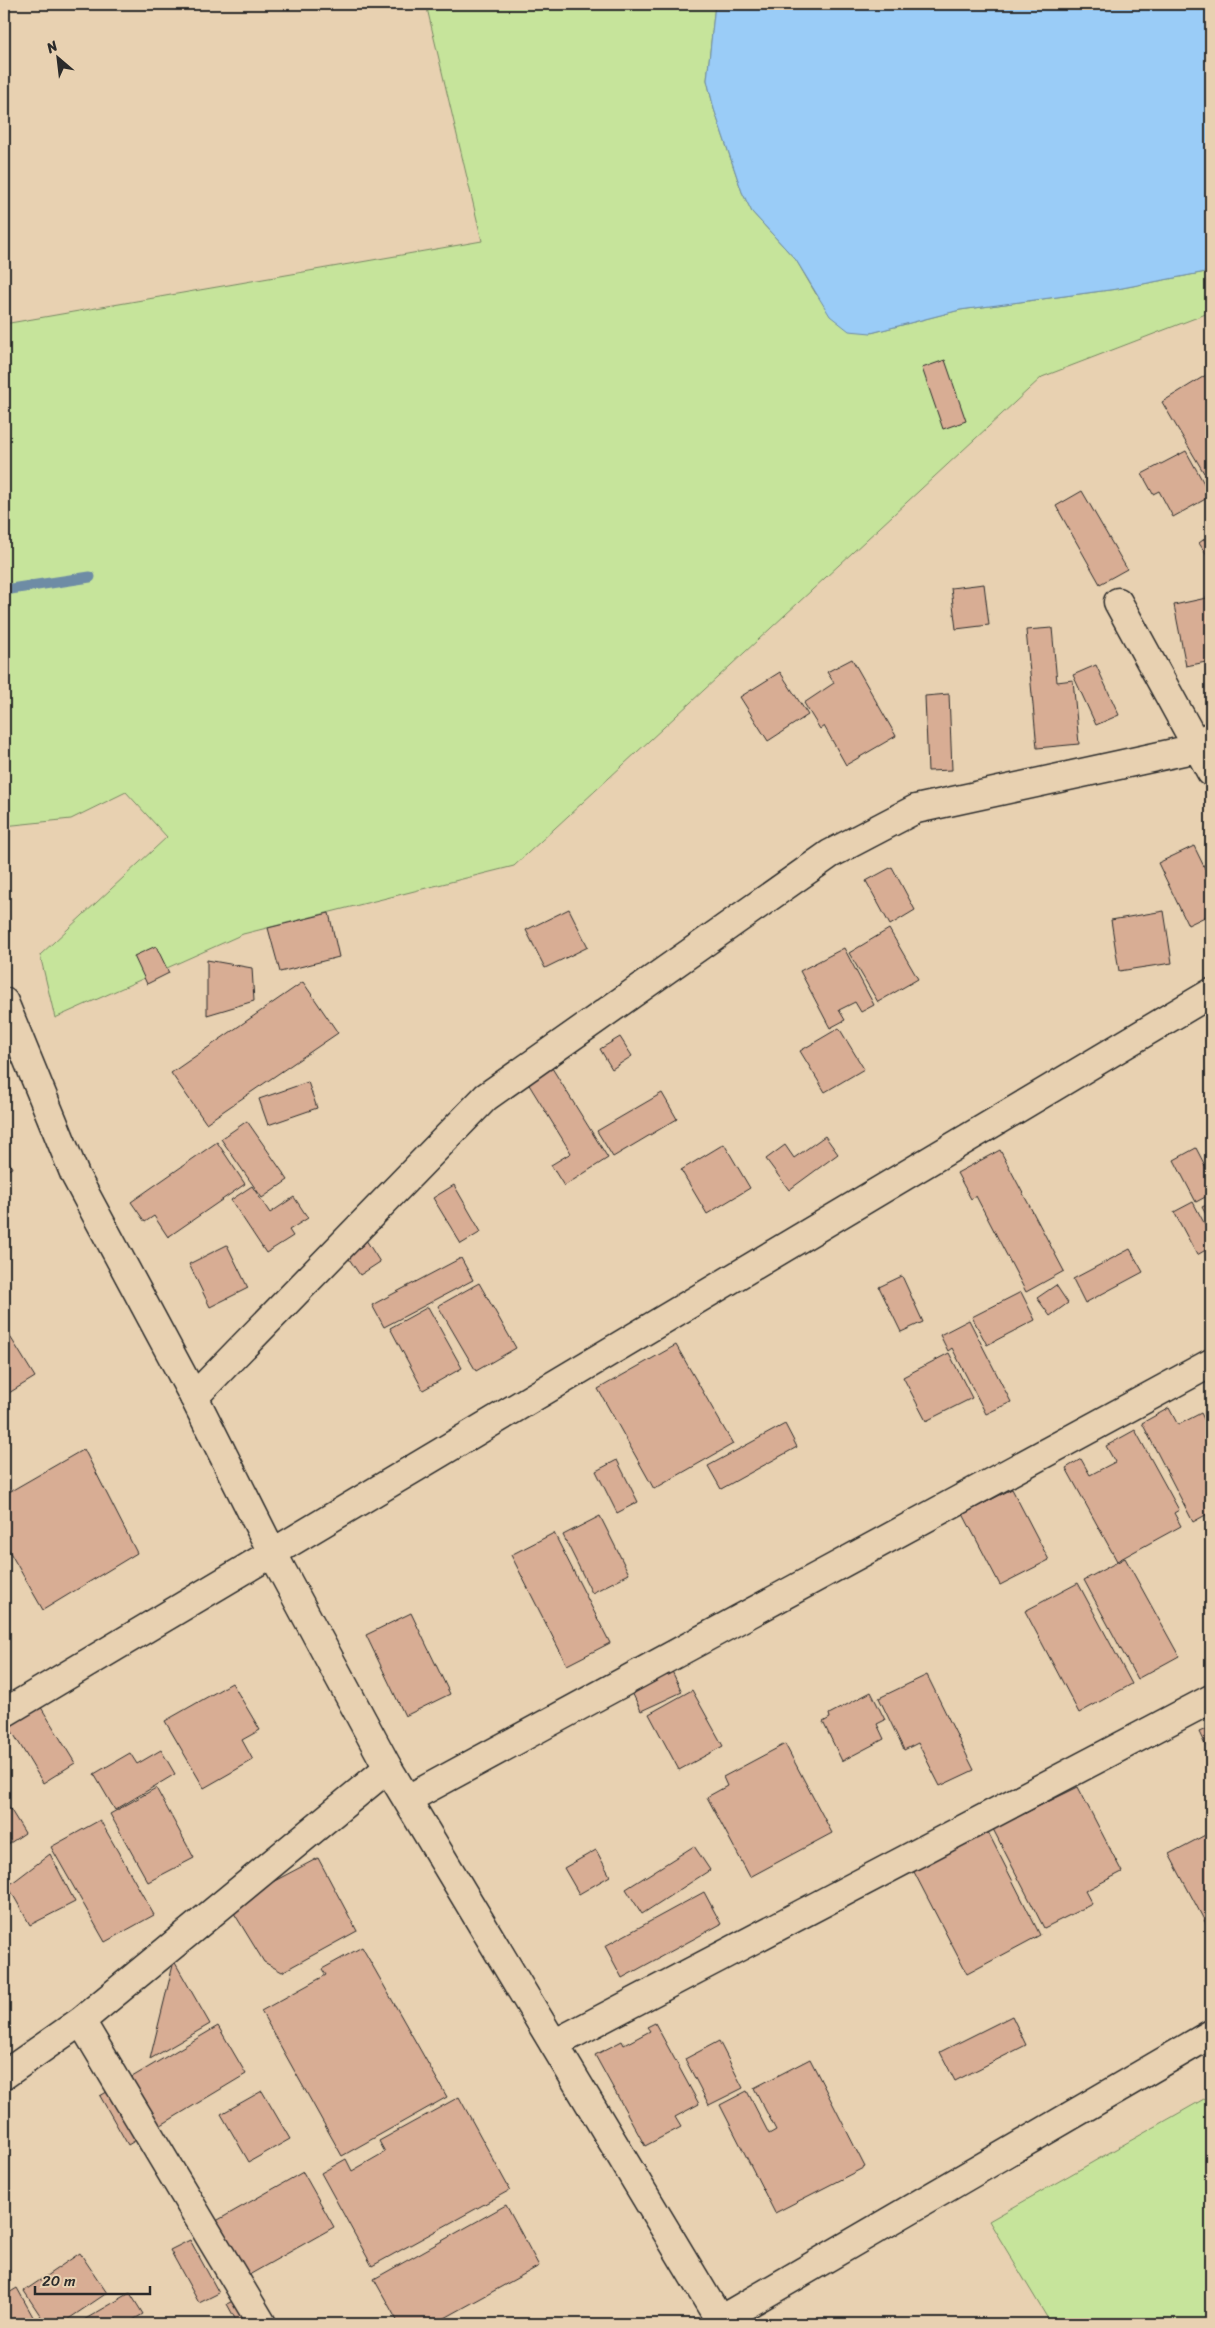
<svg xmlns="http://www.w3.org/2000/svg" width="1215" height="2328" font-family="Sriracha,sans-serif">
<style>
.green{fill:#c6e49b;stroke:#788863}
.water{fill:#9accf7;stroke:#6e8ca5}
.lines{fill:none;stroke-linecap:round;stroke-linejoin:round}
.stream{stroke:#6e8ca5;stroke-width:11}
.building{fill:#d8ad94;stroke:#2b2b2b}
.street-casing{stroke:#2b2b2b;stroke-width:31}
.secondary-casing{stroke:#2b2b2b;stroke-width:31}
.street{stroke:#e8d1b1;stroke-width:28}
.secondary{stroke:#e8d1b1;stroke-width:28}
</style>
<rect width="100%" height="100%" fill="#e8d1b1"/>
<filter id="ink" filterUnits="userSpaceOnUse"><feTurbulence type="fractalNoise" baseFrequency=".02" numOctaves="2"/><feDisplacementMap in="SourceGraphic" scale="10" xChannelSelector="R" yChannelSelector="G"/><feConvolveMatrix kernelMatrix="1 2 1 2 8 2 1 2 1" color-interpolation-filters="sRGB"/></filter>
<g filter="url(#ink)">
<path class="green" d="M426 4H715L707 80 714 109 742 192 752 212 796 260 816 294 871 333 960 310 1117 289 1211 271V312L1042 377 514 866 243 934 55 1018 40 955 167 837 126 792 71 819 4 826V324L482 241Z
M1211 2095V2324H1051L989 2221Z"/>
<path class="water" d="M715 4H1211V271L1117 289 960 310 871 333 849 331 830 316 796 260 752 212 742 192 714 109 707 80Z"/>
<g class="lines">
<path class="stream" d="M4 590 90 577"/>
</g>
<path class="building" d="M945 360 966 421 943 429 922 368Z
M1211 372V469L1204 473 1162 402Z
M1186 451 1211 496 1173 517 1159 491 1153 494 1142 474Z
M1082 491 1127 569 1100 584 1056 506Z
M1211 534V562L1199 543Z
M984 584 989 625 956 629 951 588Z
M1211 597V661L1186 666 1174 605Z
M1052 628 1057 682 1073 680 1079 744 1037 748 1026 630Z
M852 659 896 736 846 765 824 726 820 729 804 703 834 683 827 672Z
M1096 665 1119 715 1096 725 1073 675Z
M780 672 808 715 768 741 740 697Z
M949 694 952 770 928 771 925 696Z
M1194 846 1211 881V914L1188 925 1158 863Z
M892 867 915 910 890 925 866 881Z
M569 909 588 947 545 968 526 930Z
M1164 911 1172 963 1119 971 1111 920Z
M329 913 339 957 280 972 268 928Z
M889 929 918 979 878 1002 849 953Z
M156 946 169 973 147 984 134 956Z
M844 948 874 1005 861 1012 855 1002 839 1010 845 1020 830 1028 800 971Z
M207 960 252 968 254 1001 207 1015Z
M303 982 338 1033 206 1123 171 1073Z
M839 1028 864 1069 825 1092 800 1051Z
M620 1037 632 1056 612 1069 600 1049Z
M547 1060 608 1158 564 1186 551 1165 571 1153 523 1075Z
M308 1082 317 1108 268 1125 259 1099Z
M662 1093 677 1119 613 1157 597 1131Z
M247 1121 288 1180 262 1198 221 1139Z
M825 1136 838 1154 789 1190 766 1159 785 1145 794 1158Z
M217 1142 245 1184 168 1237 154 1216 145 1222 131 1202Z
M724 1144 750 1188 707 1214 681 1170Z
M1196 1148 1211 1177V1194L1196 1202 1174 1160Z
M1000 1150 1064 1271 1026 1292 976 1196 971 1199 957 1173Z
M4 1151 12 1168 4 1172Z
M454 1185 481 1232 461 1244 433 1198Z
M252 1186 270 1213 294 1197 308 1218 289 1230 293 1236 266 1253 231 1200Z
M1193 1202 1211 1236V1247L1197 1255 1174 1212Z
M1211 1203V1224L1202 1207Z
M366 1240 380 1262 360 1275 345 1253Z
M227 1245 248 1288 210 1307 189 1264Z
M1130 1249 1143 1272 1085 1303 1073 1279Z
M461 1258 473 1280 384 1327 372 1305Z
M902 1276 923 1322 901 1332 879 1287Z
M479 1283 516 1348 476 1371 438 1306Z
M1056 1285 1068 1303 1050 1316 1037 1298Z
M1021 1292 1035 1320 987 1345 972 1317Z
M428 1307 462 1368 423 1390 390 1328Z
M969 1320 1011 1402 986 1414 952 1348 948 1351 940 1335Z
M6 1330 35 1377 4 1396V1331Z
M676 1345 733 1444 654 1489 598 1389Z
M949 1353 972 1398 926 1421 903 1377Z
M1169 1408 1178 1425 1201 1413 1211 1433V1512L1193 1522 1142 1423Z
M785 1424 797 1447 721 1489 708 1466Z
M1135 1430 1179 1510 1174 1513 1181 1526 1117 1561 1066 1468 1081 1459 1090 1475 1115 1462 1106 1446Z
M84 1449 137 1553 43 1610 4 1542V1495Z
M617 1460 638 1502 617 1513 596 1471Z
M1012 1489 1049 1560 1000 1585 963 1514Z
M600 1516 629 1574 592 1593 563 1535Z
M554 1533 610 1643 567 1665 511 1555Z
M1125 1558 1179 1656 1137 1679 1084 1580Z
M1078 1583 1132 1684 1079 1713 1025 1611Z
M411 1613 450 1694 405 1716 366 1635Z
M670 1667 682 1692 641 1711 629 1686Z
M927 1675 974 1770 940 1786 918 1743 904 1750 879 1698Z
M232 1683 260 1730 242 1740 253 1760 204 1788 165 1721Z
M692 1690 723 1746 679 1770 649 1714Z
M871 1692 885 1720 877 1724 884 1739 842 1761 823 1722 830 1718 829 1714Z
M39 1704 75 1763 43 1783 7 1723Z
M1211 1727V1744L1206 1747 1199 1732Z
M785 1744 832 1833 750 1877 707 1797 727 1786 723 1777Z
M161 1750 175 1774 115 1810 94 1774 130 1753 137 1764Z
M1078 1787 1122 1872 1085 1891 1092 1904 1044 1928 993 1829Z
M156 1788 194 1858 148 1882 110 1814Z
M4 1799 25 1833 4 1847Z
M100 1820 154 1915 105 1942 51 1847Z
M988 1832 1040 1935 967 1974 913 1870Z
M1211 1832V1933L1169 1854Z
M694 1846 710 1870 642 1914 626 1889Z
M596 1850 610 1876 579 1894 564 1868Z
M50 1854 75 1902 30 1925 8 1886Z
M318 1858 357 1931 282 1972 264 1962 229 1905Z
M704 1892 721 1924 622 1978 605 1946Z
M362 1947 447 2097 342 2156 261 2011 326 1975 322 1969Z
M174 1961 210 2024 150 2059Z
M1012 2016 1026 2045 955 2081 940 2052Z
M655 2023 699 2104 675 2117 681 2127 645 2146 595 2055 622 2041 624 2045 650 2031 647 2027Z
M218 2026 246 2074 128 2145 100 2096Z
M719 2041 743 2088 709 2105 685 2059Z
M810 2059 865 2167 775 2213 720 2105 747 2091 769 2134 776 2130 754 2088Z
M262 2091 290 2139 249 2162 221 2114Z
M459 2097 510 2190 372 2266 321 2173 346 2159 352 2171 385 2152 379 2141Z
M303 2172 334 2227 226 2288 195 2233Z
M506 2205 539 2266 434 2324H399L374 2279Z
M190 2240 219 2293 199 2303 170 2250Z
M80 2253 107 2293 61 2324H46L24 2291Z
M17 2288 37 2324H4V2296Z
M130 2293 143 2314 126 2324H77Z
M245 2294 253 2324H238L227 2304Z"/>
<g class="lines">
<defs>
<path id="street" d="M1118 602 1211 772
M194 1397 486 1097 830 854 916 809 1197 748 1211 736
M4 1713 1211 993
M408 1799 1211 1363
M81 2021 262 2324
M554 2044 1211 1699
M4 2075 81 2021 388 1768
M720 2320 1211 2034"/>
<path id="secondary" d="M4 1002 75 1175 194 1397 273 1554 388 1768 722 2324"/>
</defs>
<use href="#street" class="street-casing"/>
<use href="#secondary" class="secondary-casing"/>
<use href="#street" class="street"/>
<use href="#secondary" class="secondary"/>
</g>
</g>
<rect width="1215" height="2328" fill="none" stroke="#e8d1b1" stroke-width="20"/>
<rect x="10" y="10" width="1195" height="2308" fill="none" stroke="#2b2b2b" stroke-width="2" filter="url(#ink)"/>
<g transform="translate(58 58) rotate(332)" stroke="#e8d1b1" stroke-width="4" paint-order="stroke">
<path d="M0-4L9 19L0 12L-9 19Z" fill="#2b2b2b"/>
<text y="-8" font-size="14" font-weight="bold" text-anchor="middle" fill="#2b2b2b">N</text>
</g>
<path d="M35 2286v8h115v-8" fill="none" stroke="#2b2b2b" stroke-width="2.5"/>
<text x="42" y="2286" font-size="15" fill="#2b2b2b" stroke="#e8d1b1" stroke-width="4" paint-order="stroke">20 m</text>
</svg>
